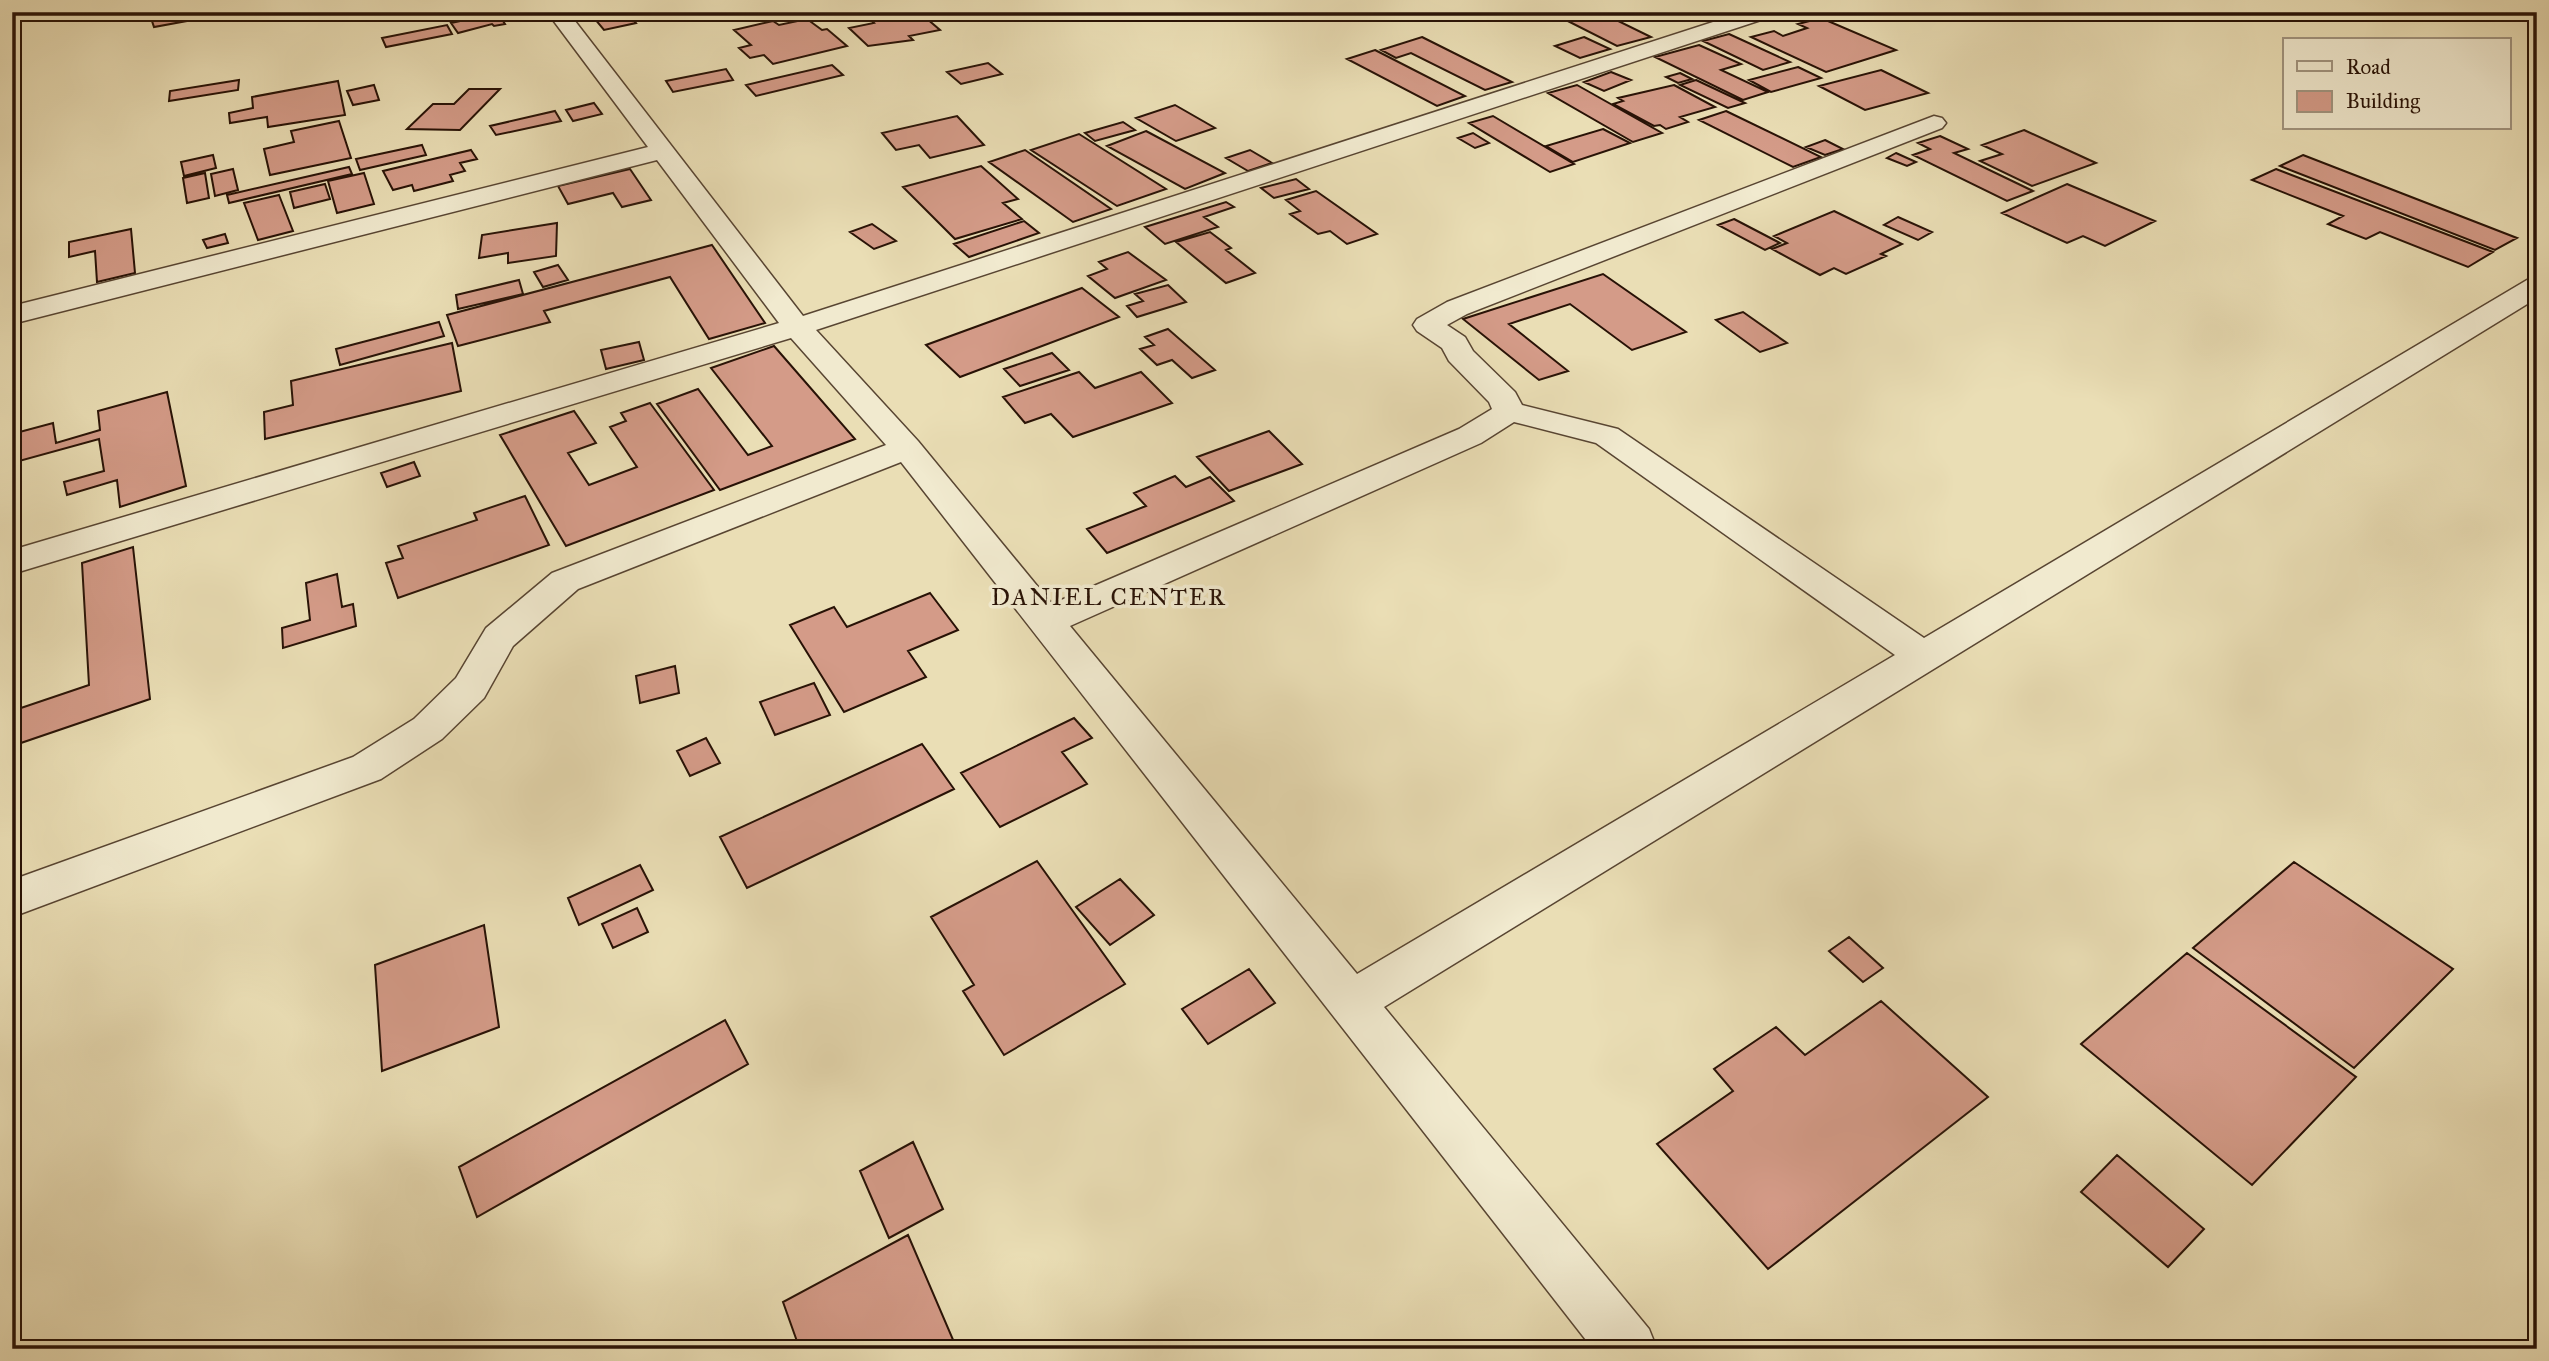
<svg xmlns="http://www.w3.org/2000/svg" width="2549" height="1361" font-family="'IM FELL Great Primer',serif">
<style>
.building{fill:#d49b88;stroke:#281206;stroke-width:2}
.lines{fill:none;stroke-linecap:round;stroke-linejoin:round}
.minor-casing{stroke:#584532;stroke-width:3}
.minor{fill:#f1eacf;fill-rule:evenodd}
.labels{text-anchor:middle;stroke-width:7;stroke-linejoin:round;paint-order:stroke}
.quarter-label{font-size:24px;letter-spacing:2px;fill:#281206;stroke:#f1eacf}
</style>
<rect width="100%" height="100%" fill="#eadeb5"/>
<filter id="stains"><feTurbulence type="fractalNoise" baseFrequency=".00286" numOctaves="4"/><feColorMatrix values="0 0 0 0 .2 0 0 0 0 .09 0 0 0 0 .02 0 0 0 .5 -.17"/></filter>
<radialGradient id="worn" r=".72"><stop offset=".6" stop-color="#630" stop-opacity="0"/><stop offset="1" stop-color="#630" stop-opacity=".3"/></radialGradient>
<path class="building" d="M165 12H236L154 27 150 15Z
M502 12H517L521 18 503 21 505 24 494 26 492 24 458 33 451 23Z
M627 12 636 23 604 30 594 18Z
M892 12H919L940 30 909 36 913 40 868 46 849 28 874 23 868 17Z
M1550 12H1600L1651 37 1617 46Z
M1821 18 1896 50 1826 72 1751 37 1774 31 1783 36 1807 28 1798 24Z
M807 19 822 30 827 29 847 46 773 64 764 55 750 58 739 48 751 45 734 30 773 21 779 25Z
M447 25 452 34 386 47 382 38Z
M1729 34 1790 62 1763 70 1703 41Z
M1422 37 1512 82 1485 90 1411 53 1396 58 1381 50Z
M1584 37 1610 49 1580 58 1555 46Z
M1699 45 1741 64 1721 70 1768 92 1743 100 1655 57Z
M1375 50 1465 96 1437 106 1347 59Z
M988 63 1002 74 961 84 947 72Z
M832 65 843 75 756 96 746 85Z
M1798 67 1821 78 1771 92 1749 80Z
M726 69 733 80 673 92 666 81Z
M1881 70 1928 93 1865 110 1819 86Z
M1611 72 1631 80 1604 91 1584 82Z
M1680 73 1692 79 1678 83 1666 77Z
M239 80 238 90 169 101 170 91Z
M1696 80 1745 103 1728 108 1680 85Z
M338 81 345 115 268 127 267 117 230 123 229 113 253 108 252 97Z
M374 85 379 100 353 105 347 91Z
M1577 85 1662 133 1633 142 1548 93Z
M1674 85 1715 107 1680 117 1688 122 1666 129 1660 125 1654 126 1613 104 1623 101 1618 98Z
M469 89H500L460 130 407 129 433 104H454Z
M594 103 602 114 573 121 566 110Z
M1175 105 1215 128 1176 141 1136 118Z
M555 111 561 121 496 135 490 126Z
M1726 111 1821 157 1793 167 1699 120Z
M957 116 984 145 930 158 919 145 896 150 882 133Z
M1493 116 1574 164 1550 172 1469 123Z
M339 121 351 158 270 175 264 149 294 142 291 131Z
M1123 122 1135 130 1095 141 1085 133Z
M1603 129 1630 143 1573 162 1546 146Z
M2024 130 2096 163 2032 186 1980 161 2002 154 1982 145Z
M1146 131 1225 173 1185 189 1107 146Z
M1473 133 1489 143 1475 148 1458 138Z
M1079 134 1166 189 1117 206 1031 150Z
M1940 136 1968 149 1954 153 2033 191 2007 201 1913 155 1930 149 1918 143Z
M1825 140 1843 149 1825 155 1806 147Z
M422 145 426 155 360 170 356 159Z
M471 150 477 159 460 163 465 171 450 175 453 181 414 191 412 185 393 190 383 171Z
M1025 150 1111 209 1073 222 989 162Z
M1250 150 1272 163 1248 171 1226 158Z
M1896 153 1916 162 1907 166 1887 158Z
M213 155 216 168 184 176 181 162Z
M2303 155 2517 238 2495 250 2280 166Z
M981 166 1018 199 1003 203 1022 219 955 239 903 187Z
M349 167 352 174 229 203 227 195Z
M233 169 238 190 215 196 211 174Z
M630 169 651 200 622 207 613 193 568 204 558 186Z
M2276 169 2493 252 2468 267 2380 232 2366 239 2328 224 2343 216 2252 180Z
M205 173 209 198 187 203 183 178Z
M364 173 374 204 337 213 328 181Z
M1296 179 1309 189 1274 198 1261 188Z
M325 184 330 199 294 208 290 192Z
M2067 184 2155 221 2105 246 2083 236 2067 243 2002 213Z
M1316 191 1377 234 1347 244 1330 231 1318 234 1290 214 1300 211 1286 200Z
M279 195 293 231 258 240 244 203Z
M1226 202 1234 207 1204 217 1218 227 1165 244 1145 227Z
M1834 211 1902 244 1881 254 1886 256 1846 274 1834 268 1820 275 1772 249 1787 243 1774 236Z
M1898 217 1932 232 1918 240 1884 225Z
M1734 219 1780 243 1765 250 1718 225Z
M1024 221 1039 233 969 257 954 244Z
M557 223 556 256 508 263V253L479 258 482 235Z
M872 224 896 241 874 249 850 232Z
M131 229 135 273 97 282 95 251 69 257V242Z
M1210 232 1231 248 1226 250 1255 273 1226 283 1176 242Z
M225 234 228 243 207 248 203 240Z
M712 245 765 323 709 339 670 277 544 311 550 322 458 346 447 315Z
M1128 252 1166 280 1115 298 1088 276 1107 269 1099 262Z
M558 265 568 280 543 287 534 272Z
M1603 274 1686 332 1632 350 1570 304 1509 324 1568 371 1539 380 1463 319Z
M519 280 523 294 458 309 456 295Z
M1168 285 1186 302 1137 317 1127 306 1143 301 1135 294Z
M1082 288 1119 317 960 377 926 345Z
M1743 312 1787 343 1760 352 1716 320Z
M439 322 444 336 340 365 336 349Z
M1168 329 1215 370 1192 378 1172 360 1157 365 1140 349 1154 345 1145 337Z
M639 342 644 360 606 369 601 350Z
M452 343 461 391 265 439 264 412 293 405 291 381Z
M774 346 855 439 720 490 657 404 698 389 748 455 772 446 711 368Z
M1052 353 1069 370 1020 386 1004 369Z
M1079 372 1095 388 1141 372 1172 403 1073 437 1051 414 1025 423 1003 397Z
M167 392 186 486 120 507 117 480 67 495 64 482 104 471 99 439 12 463V434L53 423 56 443 100 430 98 411Z
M650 403 714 490 566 546 500 435 574 411 596 443 568 453 589 485 637 467 610 427 626 421 621 413Z
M1269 431 1302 464 1229 491 1197 457Z
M414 462 420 476 387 487 381 473Z
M1175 476 1186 487 1210 477 1234 501 1107 553 1087 529 1146 506 1134 493Z
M525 496 549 545 398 598 386 563 403 558 398 546 477 520 474 513Z
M133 547 150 699 12 746V711L89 685 82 563Z
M337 574 342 607 353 604 356 626 283 648 282 628 310 620 306 583Z
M930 593 958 630 908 651 926 677 844 712 790 625 834 607 847 627Z
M675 666 679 693 640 703 636 676Z
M814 683 830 715 775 735 760 702Z
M1074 718 1092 738 1062 752 1087 784 1000 827 961 773Z
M706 738 720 763 690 776 677 751Z
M922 744 954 789 747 888 720 837Z
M1037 861 1125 984 1004 1055 963 991 974 985 931 917Z
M2294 862 2453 969 2354 1068 2193 948Z
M640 865 653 890 579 925 568 898Z
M1120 879 1154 915 1110 945 1076 907Z
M637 908 648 932 613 948 602 924Z
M484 925 499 1027 382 1071 375 965Z
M1849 937 1883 968 1863 982 1829 951Z
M2187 953 2356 1077 2252 1185 2081 1044Z
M1249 969 1275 1003 1208 1044 1182 1009Z
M1881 1001 1988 1097 1768 1269 1657 1144 1733 1091 1714 1069 1776 1027 1805 1055Z
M725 1020 748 1064 477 1217 459 1167Z
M913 1142 943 1209 889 1238 860 1171Z
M2117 1155 2204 1229 2168 1267 2081 1192Z
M908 1235 957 1349H795L799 1347 783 1302Z"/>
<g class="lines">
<defs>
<path id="minor" d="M547 12H568L803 316 1744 12H1776L1773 16 816 330 918 441 1052 604 1459 429 1492 409 1489 402 1449 361 1442 348 1417 331 1413 325 1417 319 1447 302 1934 116 1942 118 1946 123 1942 128 1467 314 1447 325 1465 337 1473 351 1515 392 1522 405 1618 429 1924 638 2527 280 2537 278V298L1384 1007 1649 1329 1657 1349H1593L901 462 578 589 513 646 484 698 442 739 381 779 12 917V880L353 757 414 719 456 678 486 628 552 573 886 445 791 338 12 574V550L779 323 657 160 12 324V306L648 147ZM1514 422 1596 443 1895 655 1357 974 1070 626 1481 443Z"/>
</defs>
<use href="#minor" class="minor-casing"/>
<use href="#minor" class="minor"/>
</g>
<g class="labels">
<g class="quarter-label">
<text x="1109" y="605">DANIEL CENTER</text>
</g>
</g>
<rect width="2549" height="1361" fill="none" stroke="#eadeb5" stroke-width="42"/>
<rect x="14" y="14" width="2521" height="1333" fill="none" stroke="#281206" stroke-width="3.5"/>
<rect x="21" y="21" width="2507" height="1319" fill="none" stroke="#281206" stroke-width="2"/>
<rect x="2283" y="38" width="228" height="91" fill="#f1eacf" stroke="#a1947f" stroke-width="2"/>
<rect x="2297" y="61" width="35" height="10" fill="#f1eacf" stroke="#a1947f" stroke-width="2"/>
<text x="2346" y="74" font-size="21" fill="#281206">Road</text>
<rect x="2297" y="91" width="35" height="21" fill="#d49b88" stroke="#a1947f" stroke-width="2"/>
<text x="2346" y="108" font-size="21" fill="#281206">Building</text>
<rect width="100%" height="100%" filter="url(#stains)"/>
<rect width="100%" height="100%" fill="url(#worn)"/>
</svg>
